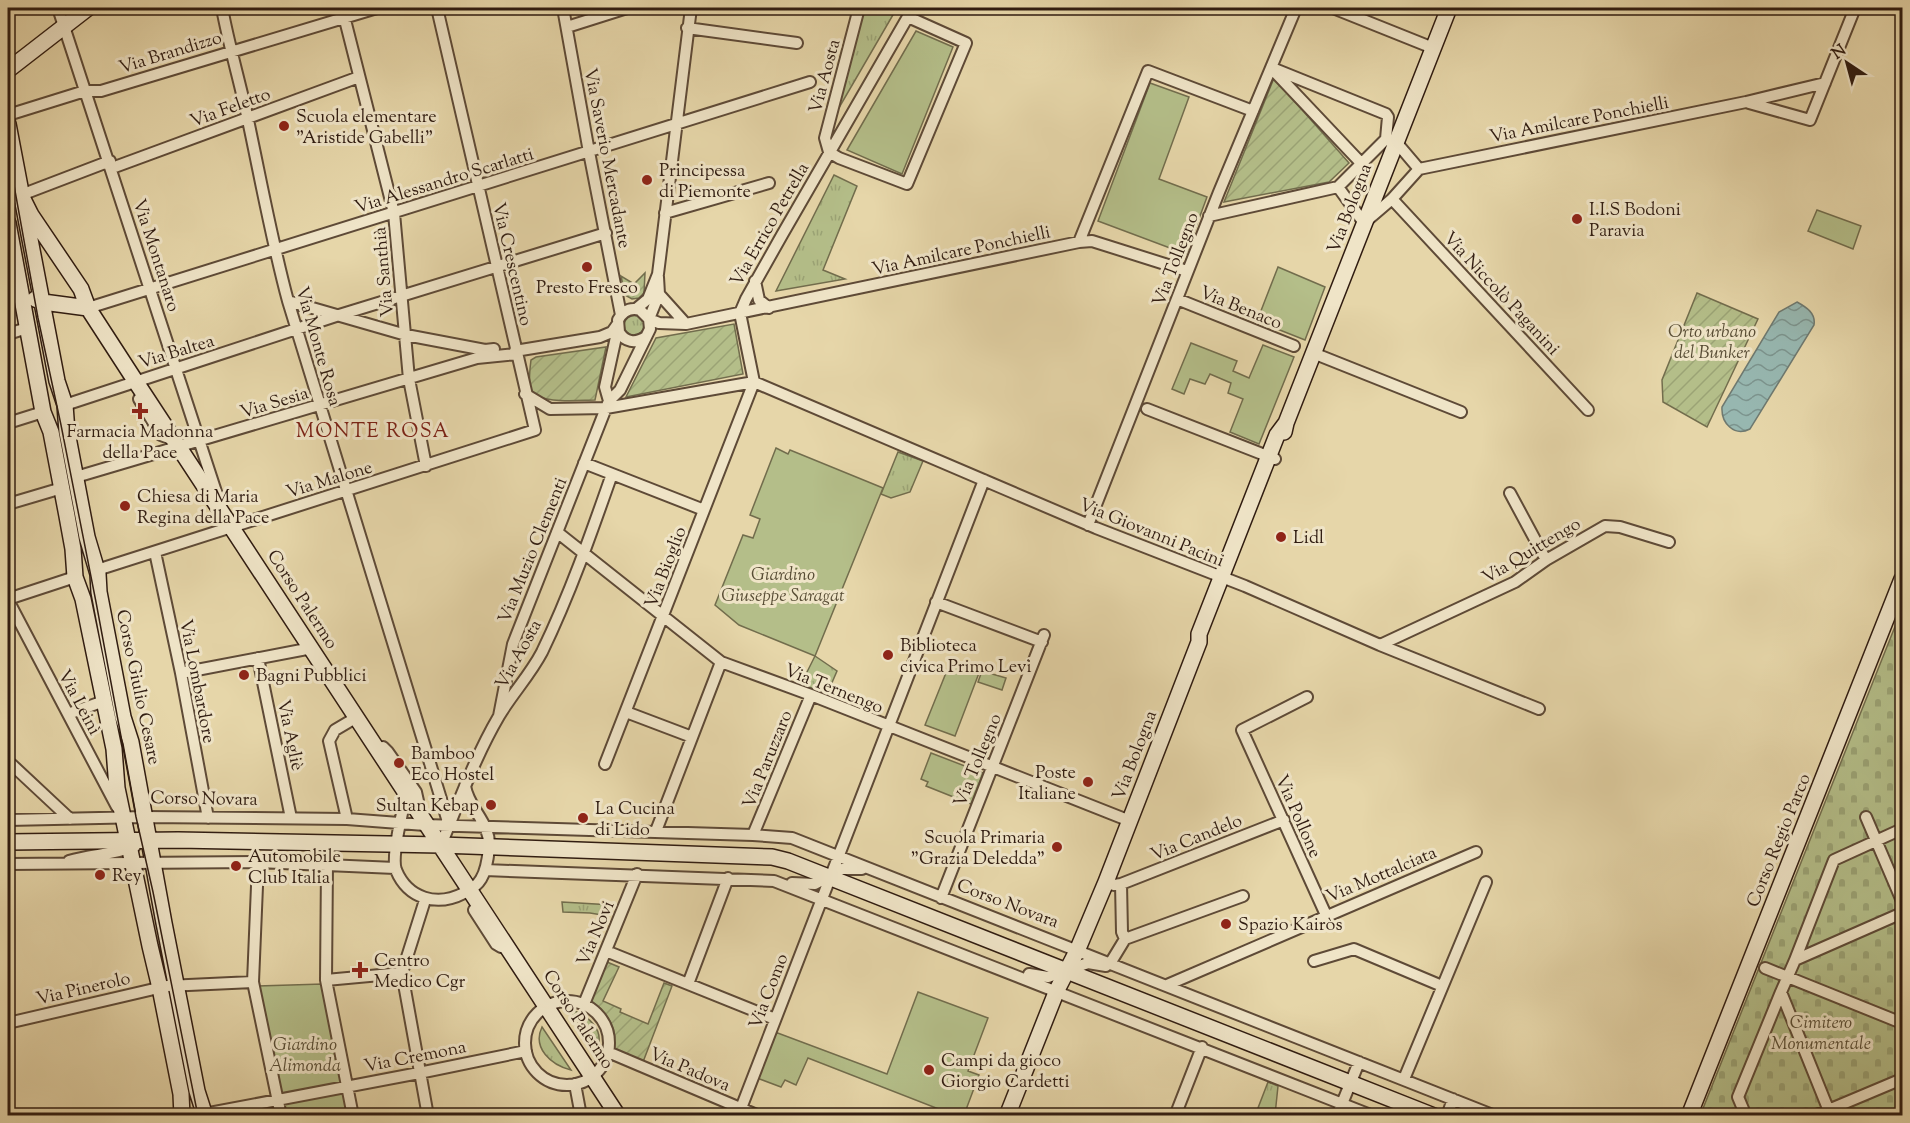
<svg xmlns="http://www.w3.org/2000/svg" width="1910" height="1123" font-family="'Sorts Mill Goudy',serif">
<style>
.grass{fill:url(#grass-tufts);stroke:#726d4d;stroke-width:1.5}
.cemetery{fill:url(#cemetery-stones);stroke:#726d4d;stroke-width:1.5}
.park{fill:#b4be89;stroke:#726d4d;stroke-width:1.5}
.garden{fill:url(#garden-furrows);stroke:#726d4d;stroke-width:1.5}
.water{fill:url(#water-waves);stroke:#6e7970;stroke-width:1.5}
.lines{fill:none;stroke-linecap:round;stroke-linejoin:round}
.street-casing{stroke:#5e4a37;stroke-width:14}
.secondary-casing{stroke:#301c11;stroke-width:18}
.street{stroke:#efe4c7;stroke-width:10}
.secondary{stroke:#efe4c7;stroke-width:15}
.tram{stroke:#301c11;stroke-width:1.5}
.poi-dot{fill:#8f2418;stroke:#efe4c7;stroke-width:2}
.labels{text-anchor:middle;stroke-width:6;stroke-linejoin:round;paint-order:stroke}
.street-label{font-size:18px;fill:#301c11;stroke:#efe4c7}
.poi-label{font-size:18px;fill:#301c11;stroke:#efe4c7;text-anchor:start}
.park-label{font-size:18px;font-style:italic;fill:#584d35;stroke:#efe4c7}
.neighbourhood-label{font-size:20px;letter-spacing:1.5px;fill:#7a1f14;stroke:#efe4c7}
</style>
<defs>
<pattern id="grass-tufts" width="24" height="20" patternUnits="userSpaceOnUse" patternTransform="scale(1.5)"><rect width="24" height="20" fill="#b4be89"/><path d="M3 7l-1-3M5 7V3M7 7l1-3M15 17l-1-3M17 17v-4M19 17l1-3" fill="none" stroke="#9ba375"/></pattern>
<pattern id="cemetery-stones" width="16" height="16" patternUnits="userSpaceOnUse" patternTransform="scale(1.5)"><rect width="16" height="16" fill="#b4be89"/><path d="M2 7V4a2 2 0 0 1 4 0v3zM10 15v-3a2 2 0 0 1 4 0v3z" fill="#9ba375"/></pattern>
<pattern id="garden-furrows" width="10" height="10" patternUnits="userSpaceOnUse" patternTransform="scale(1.5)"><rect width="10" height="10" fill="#b4be89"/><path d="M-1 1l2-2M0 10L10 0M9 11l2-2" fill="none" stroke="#9ba375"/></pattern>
<pattern id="water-waves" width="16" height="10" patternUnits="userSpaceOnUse" patternTransform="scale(1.5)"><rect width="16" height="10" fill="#97b7b0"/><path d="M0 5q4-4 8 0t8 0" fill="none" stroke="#7c948e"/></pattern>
</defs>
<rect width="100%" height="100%" fill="#e6d6a9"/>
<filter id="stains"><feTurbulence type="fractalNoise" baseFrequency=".00333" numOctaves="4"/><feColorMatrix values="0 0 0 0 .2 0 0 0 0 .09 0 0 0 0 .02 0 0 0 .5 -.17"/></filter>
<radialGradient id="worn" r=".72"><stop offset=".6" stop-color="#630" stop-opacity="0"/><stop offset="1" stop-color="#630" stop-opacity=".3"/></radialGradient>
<path class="grass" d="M863 8H897L833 118Z
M834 175 857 186 823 270 845 279 776 291Z
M624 325a10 10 0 1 1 20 0a10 10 0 1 1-20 0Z
M898 452 923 461 910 492 891 498 881 494Z
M815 656 837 671 827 694 801 684Z
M562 902 612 905 608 916 590 913 563 912Z
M542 1027 571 1070C551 1065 532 1048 542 1027Z
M1268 1082 1278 1086 1275 1115 1262 1114 1258 1108Z"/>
<path class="cemetery" d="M1902 609V1115L1700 1116Z"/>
<path class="park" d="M916 31 953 47 902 174 847 150Z
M1150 83 1189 97 1159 179 1207 197 1186 254 1098 221Z
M1817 210 1861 226 1853 249 1808 231Z
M1278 267 1325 287 1305 340 1257 321Z
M1191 343 1237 361 1233 371 1249 378 1263 345 1294 357 1259 444 1230 432 1243 399 1228 393 1231 383 1210 374 1205 384 1190 379 1184 394 1172 389Z
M776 448 788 454 790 450 883 488 815 656 739 625 715 605 743 535 753 538 760 519 750 515Z
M950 663 979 673 955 736 925 725Z
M982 671 1006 678 1002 690 978 682Z
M931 753 983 773 971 804 926 786 928 782 921 779Z
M323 984 349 1115H285L258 986Z
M918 992 988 1018 968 1071 979 1075 964 1115H954L808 1058 796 1085 785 1080 781 1087 757 1078 775 1032 887 1074Z"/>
<path class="garden" d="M1274 78 1349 163 1329 182 1224 202Z
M645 273 644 293 639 298 632 299 625 295 621 276 634 284Z
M1697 293 1758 319 1707 427 1663 402 1662 380Z
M734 324 743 374 626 397 656 338Z
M606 347 595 400C579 400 538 405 531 389 528 382 530 368 531 360L536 357Z
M607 962 619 967 603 1001 621 1009 620 1012 648 1024 664 983 672 986 643 1062 612 1050C621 1030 606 1012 590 1000Z
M568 1009C587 1014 607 1030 596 1051Z"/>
<path class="water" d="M1797 302C1806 307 1816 313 1814 325L1750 429C1734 437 1721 423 1722 407L1779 312Z"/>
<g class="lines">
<defs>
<path id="street" d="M58 8 219 501
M222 8C229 46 240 82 248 120 261 181 272 242 288 301L449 825
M342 8 394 213 409 379 426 466
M563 8 589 152 621 315
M859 8 825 138 829 152 839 158 907 184 966 43 908 17
M1333 8 1433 48
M567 27 627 8
M687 28 797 43
M1272 68 1386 114 1388 117 1386 139
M1274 71 1361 163
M1749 103 1810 120 1855 8
M8 115 85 91H101L377 8
M1386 139 1396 142 1419 169 1392 199 1364 223 1338 187Z
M112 168 359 77
M1419 169 1746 102 1825 83
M1392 199 1588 410
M8 200 110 161
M665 213 769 183
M1209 216 1338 187
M1079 242 1148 71 1253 111
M755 281 759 300 769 308
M659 294 686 324
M1177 299 1294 346
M288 301 406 335 485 350 494 349
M88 308 810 82
M636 309 648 299 658 274 691 8
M740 313 746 299 782 235 913 8
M740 313 754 382
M649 319 659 323 686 324 1079 242 1092 241 1187 271
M649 319 659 294 658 277
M619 332C625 342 635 344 646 337
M8 334 27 328
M515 351 600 337 612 332 617 325
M1313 353 1461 412
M754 382 1096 528 1245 586 1380 645 1539 709
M525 394 550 409 606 408 754 382
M139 399 161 435 174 440
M65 405 336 316 606 233
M1147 409 1275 459
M8 423 43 412
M584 463 704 510
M76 477 477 358 516 354
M1510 493 1546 560
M8 504 62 488
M1088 525 1219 192 1296 8
M557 532 721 662 811 695 1130 821
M155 552 181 673 208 818
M97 570 535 430 437 8
M8 599 75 577
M8 600 117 807
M936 602 1042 642
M1380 645 1515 582 1546 560 1605 526 1620 527 1669 542
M258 658 291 818
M181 673 312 648
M1307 697 1242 730 1326 915
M626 712 692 737
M68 714 104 701
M499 716 513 644 606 408 609 401 620 390 650 329 649 319 640 310C630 307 623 311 618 320L619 332 616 337 605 387 609 401
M378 749 383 747 388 752 416 792 418 801 415 805
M8 759 9 762 70 819
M605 764 754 382
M407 793C403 808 391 857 396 870 408 899 437 907 464 893 470 890 477 886 481 879 486 871 488 858 489 848 491 822 469 810 465 786
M1866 817 1902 901
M347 819 329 741 335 730 357 717
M8 820 145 817 347 819 425 825 753 835 792 838 1495 1116
M656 831 721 662
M753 835 811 695
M441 845C459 802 475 757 499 716 512 694 530 675 542 652 570 594 591 534 612 474
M69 861C91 854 113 855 135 846
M258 862 253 982 281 1116
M8 864 258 862 395 868
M327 865 326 980 353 1116
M485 870 774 881 1373 1116
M1106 882 1114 885 1121 884 1284 820
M792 883 815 884 842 869H862
M1121 884 1122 932 1125 939
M941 898 1044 635
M425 900 402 973 428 1116
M474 910 496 944 501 947 506 945
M1125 939 1243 896
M606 951 775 1019
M1795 960 1834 860 1902 829
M1314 961 1354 949 1442 986
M1111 962 1125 939
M1765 968 1902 1023
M1029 974 1048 977 1088 963 1106 966
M326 980 402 973
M688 984 728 878
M1167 985 1476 852
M525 1043a42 42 0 1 1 84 0a42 42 0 1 1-84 0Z
M584 1004 637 874
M8 1023 167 986 253 982
M608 1052 759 1116
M1404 1079 1486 882
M575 1084 581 1116
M204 1114 419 1073 526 1051
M738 1116 984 480
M1175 1116 1202 1047
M1337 1116 1359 1062
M1447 1116 1453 1099
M1746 1116 1738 1097 1781 992
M1814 1116 1902 1079
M1831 1116 1781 992 1795 960 1902 913"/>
<path id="secondary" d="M8 70 88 8
M8 124 57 381 65 405 67 432 87 537 98 574 99 592 123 717 131 742 164 923 197 1091 205 1116
M21 195 31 215 81 289 88 308 136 382 618 1116
M8 223 43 412 51 432 67 516 73 549 75 577 83 599 114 749 117 788 150 946 160 988 181 1094 182 1116
M35 299 43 302 88 308
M1284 432 1286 423 1449 8
M8 842 178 840 441 845 772 857 788 861 1434 1116
M1007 1116 1057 990 1077 951 1106 882 1199 642V634L1277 435 1286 423
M1689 1116 1902 579"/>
</defs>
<use href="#street" class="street-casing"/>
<use href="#secondary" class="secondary-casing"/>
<use href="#street" class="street"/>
<use href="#secondary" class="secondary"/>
<path class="tram" d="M8 152 38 318 61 425 96 602 136 817 153 892 198 1116"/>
</g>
<g class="poi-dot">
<circle cx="284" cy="126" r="6"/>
<circle cx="647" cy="180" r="6"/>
<circle cx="1577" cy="219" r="6"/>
<circle cx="587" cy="267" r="6"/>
<path d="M137 402h6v6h6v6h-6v6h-6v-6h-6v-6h6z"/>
<circle cx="125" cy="506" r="6"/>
<circle cx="1281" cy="537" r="6"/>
<circle cx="888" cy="655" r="6"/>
<circle cx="244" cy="675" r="6"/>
<circle cx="399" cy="763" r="6"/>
<circle cx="1088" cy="782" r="6"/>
<circle cx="491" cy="805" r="6"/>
<circle cx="583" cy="818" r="6"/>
<circle cx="1057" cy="847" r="6"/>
<circle cx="236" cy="866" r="6"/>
<circle cx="100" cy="875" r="6"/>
<circle cx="1226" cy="924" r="6"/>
<path d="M357 961h6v6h6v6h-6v6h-6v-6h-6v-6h6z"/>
<circle cx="929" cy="1070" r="6"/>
</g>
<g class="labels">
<g class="street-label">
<text transform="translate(170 52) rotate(-17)" y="6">Via Brandizzo</text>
<text transform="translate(824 76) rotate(-75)" y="6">Via Aosta</text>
<text transform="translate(230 107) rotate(-20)" y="6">Via Feletto</text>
<text transform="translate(1579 119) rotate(-11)" y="6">Via Amilcare Ponchielli</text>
<text transform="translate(608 158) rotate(79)" y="6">Via Saverio Mercadante</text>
<text transform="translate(444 180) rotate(-17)" y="6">Via Alessandro Scarlatti</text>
<text transform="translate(1349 208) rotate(-69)" y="6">Via Bologna</text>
<text transform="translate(769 224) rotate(-60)" y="6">Via Errico Petrella</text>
<text transform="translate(961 250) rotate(-12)" y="6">Via Amilcare Ponchielli</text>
<text transform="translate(157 255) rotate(72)" y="6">Via Montanaro</text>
<text transform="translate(1175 259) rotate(-69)" y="6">Via Tollegno</text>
<text transform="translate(513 264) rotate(77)" y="6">Via Crescentino</text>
<text transform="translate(383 272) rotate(-95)" y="6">Via Santhià</text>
<text transform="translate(1502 293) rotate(47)" y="6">Via Niccolò Paganini</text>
<text transform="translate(1241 307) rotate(22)" y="6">Via Benaco</text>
<text transform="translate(319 346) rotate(74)" y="6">Via Monte Rosa</text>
<text transform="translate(176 351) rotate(-17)" y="6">Via Baltea</text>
<text transform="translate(274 402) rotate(-17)" y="6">Via Sesia</text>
<text transform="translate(329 479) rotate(-17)" y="6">Via Malone</text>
<text transform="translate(1152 532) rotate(22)" y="6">Via Giovanni Pacini</text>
<text transform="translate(532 550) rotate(-68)" y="6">Via Muzio Clementi</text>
<text transform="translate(1531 550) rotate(-31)" y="6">Via Quittengo</text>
<text transform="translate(665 567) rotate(-69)" y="6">Via Bioglio</text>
<text transform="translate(303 599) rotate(57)" y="6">Corso Palermo</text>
<text transform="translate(518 654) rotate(-61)" y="6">Via Aosta</text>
<text transform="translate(198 681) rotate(79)" y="6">Via Lombardore</text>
<text transform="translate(139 687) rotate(78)" y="6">Corso Giulio Cesare</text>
<text transform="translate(834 688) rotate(22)" y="6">Via Ternengo</text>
<text transform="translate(80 702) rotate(62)" y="6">Via Leinì</text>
<text transform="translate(291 735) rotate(78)" y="6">Via Agliè</text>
<text transform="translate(1134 755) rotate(-69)" y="6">Via Bologna</text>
<text transform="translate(767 759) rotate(-68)" y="6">Via Paruzzaro</text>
<text transform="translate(977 760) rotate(-68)" y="6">Via Tollegno</text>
<text transform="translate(204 798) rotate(1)" y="6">Corso Novara</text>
<text transform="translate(1299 816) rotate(66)" y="6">Via Pollone</text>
<text transform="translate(1196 837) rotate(-22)" y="6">Via Candelo</text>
<text transform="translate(1778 840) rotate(-68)" y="6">Corso Regio Parco</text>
<text transform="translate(1381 874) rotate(-23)" y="6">Via Mottalciata</text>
<text transform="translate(1008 903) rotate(21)" y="6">Corso Novara</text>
<text transform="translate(595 933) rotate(-67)" y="6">Via Novi</text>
<text transform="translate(83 988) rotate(-13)" y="6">Via Pinerolo</text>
<text transform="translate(768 991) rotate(-69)" y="6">Via Como</text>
<text transform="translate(579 1019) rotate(57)" y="6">Corso Palermo</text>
<text transform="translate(415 1056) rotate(-11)" y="6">Via Cremona</text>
<text transform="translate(690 1069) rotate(23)" y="6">Via Padova</text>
</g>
<g class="poi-label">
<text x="296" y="122">Scuola elementare<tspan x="296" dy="21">"Aristide Gabelli"</tspan></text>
<text x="659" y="176">Principessa<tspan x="659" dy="21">di Piemonte</tspan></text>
<text x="1589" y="215">I.I.S Bodoni<tspan x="1589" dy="21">Paravia</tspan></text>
<text x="587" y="293" text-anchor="middle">Presto Fresco</text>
<text x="140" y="437" text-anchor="middle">Farmacia Madonna<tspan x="140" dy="21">della Pace</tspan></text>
<text x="137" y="502">Chiesa di Maria<tspan x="137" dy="21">Regina della Pace</tspan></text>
<text x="1293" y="543">Lidl</text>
<text x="900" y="651">Biblioteca<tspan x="900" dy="21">civica Primo Levi</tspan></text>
<text x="256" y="681">Bagni Pubblici</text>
<text x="411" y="759">Bamboo<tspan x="411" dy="21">Eco Hostel</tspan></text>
<text x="1076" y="778" text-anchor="end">Poste<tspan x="1076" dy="21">Italiane</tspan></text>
<text x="479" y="811" text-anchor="end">Sultan Kebap</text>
<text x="595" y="814">La Cucina<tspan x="595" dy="21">di Lido</tspan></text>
<text x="1045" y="843" text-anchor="end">Scuola Primaria<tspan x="1045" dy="21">"Grazia Deledda"</tspan></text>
<text x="248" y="862">Automobile<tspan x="248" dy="21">Club Italia</tspan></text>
<text x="112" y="881">Rey</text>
<text x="1238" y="930">Spazio Kairòs</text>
<text x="374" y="966">Centro<tspan x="374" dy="21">Medico Cgr</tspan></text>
<text x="941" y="1066">Campi da gioco<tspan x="941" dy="21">Giorgio Cardetti</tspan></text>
</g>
<g class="park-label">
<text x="1712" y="337">Orto urbano<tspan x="1712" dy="21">del Bunker</tspan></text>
<text x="783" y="580">Giardino<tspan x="783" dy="21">Giuseppe Saragat</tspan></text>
<text x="1821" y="1028">Cimitero<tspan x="1821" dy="21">Monumentale</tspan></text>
<text x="305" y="1050">Giardino<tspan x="305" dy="21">Alimonda</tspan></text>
</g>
<g class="neighbourhood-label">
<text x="373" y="437">MONTE ROSA</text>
</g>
</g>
<rect width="1910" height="1123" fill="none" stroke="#e6d6a9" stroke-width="30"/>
<rect x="9" y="9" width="1892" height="1105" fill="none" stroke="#301c11" stroke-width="3"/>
<rect x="15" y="15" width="1880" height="1093" fill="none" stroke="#301c11" stroke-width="1.5"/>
<g transform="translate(1847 63) rotate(324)" stroke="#efe4c7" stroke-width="4.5" paint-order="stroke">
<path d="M0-4.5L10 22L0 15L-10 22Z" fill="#301c11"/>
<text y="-9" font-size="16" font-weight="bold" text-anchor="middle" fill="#301c11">N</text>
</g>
<rect width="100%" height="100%" filter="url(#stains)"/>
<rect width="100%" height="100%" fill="url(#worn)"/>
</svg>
